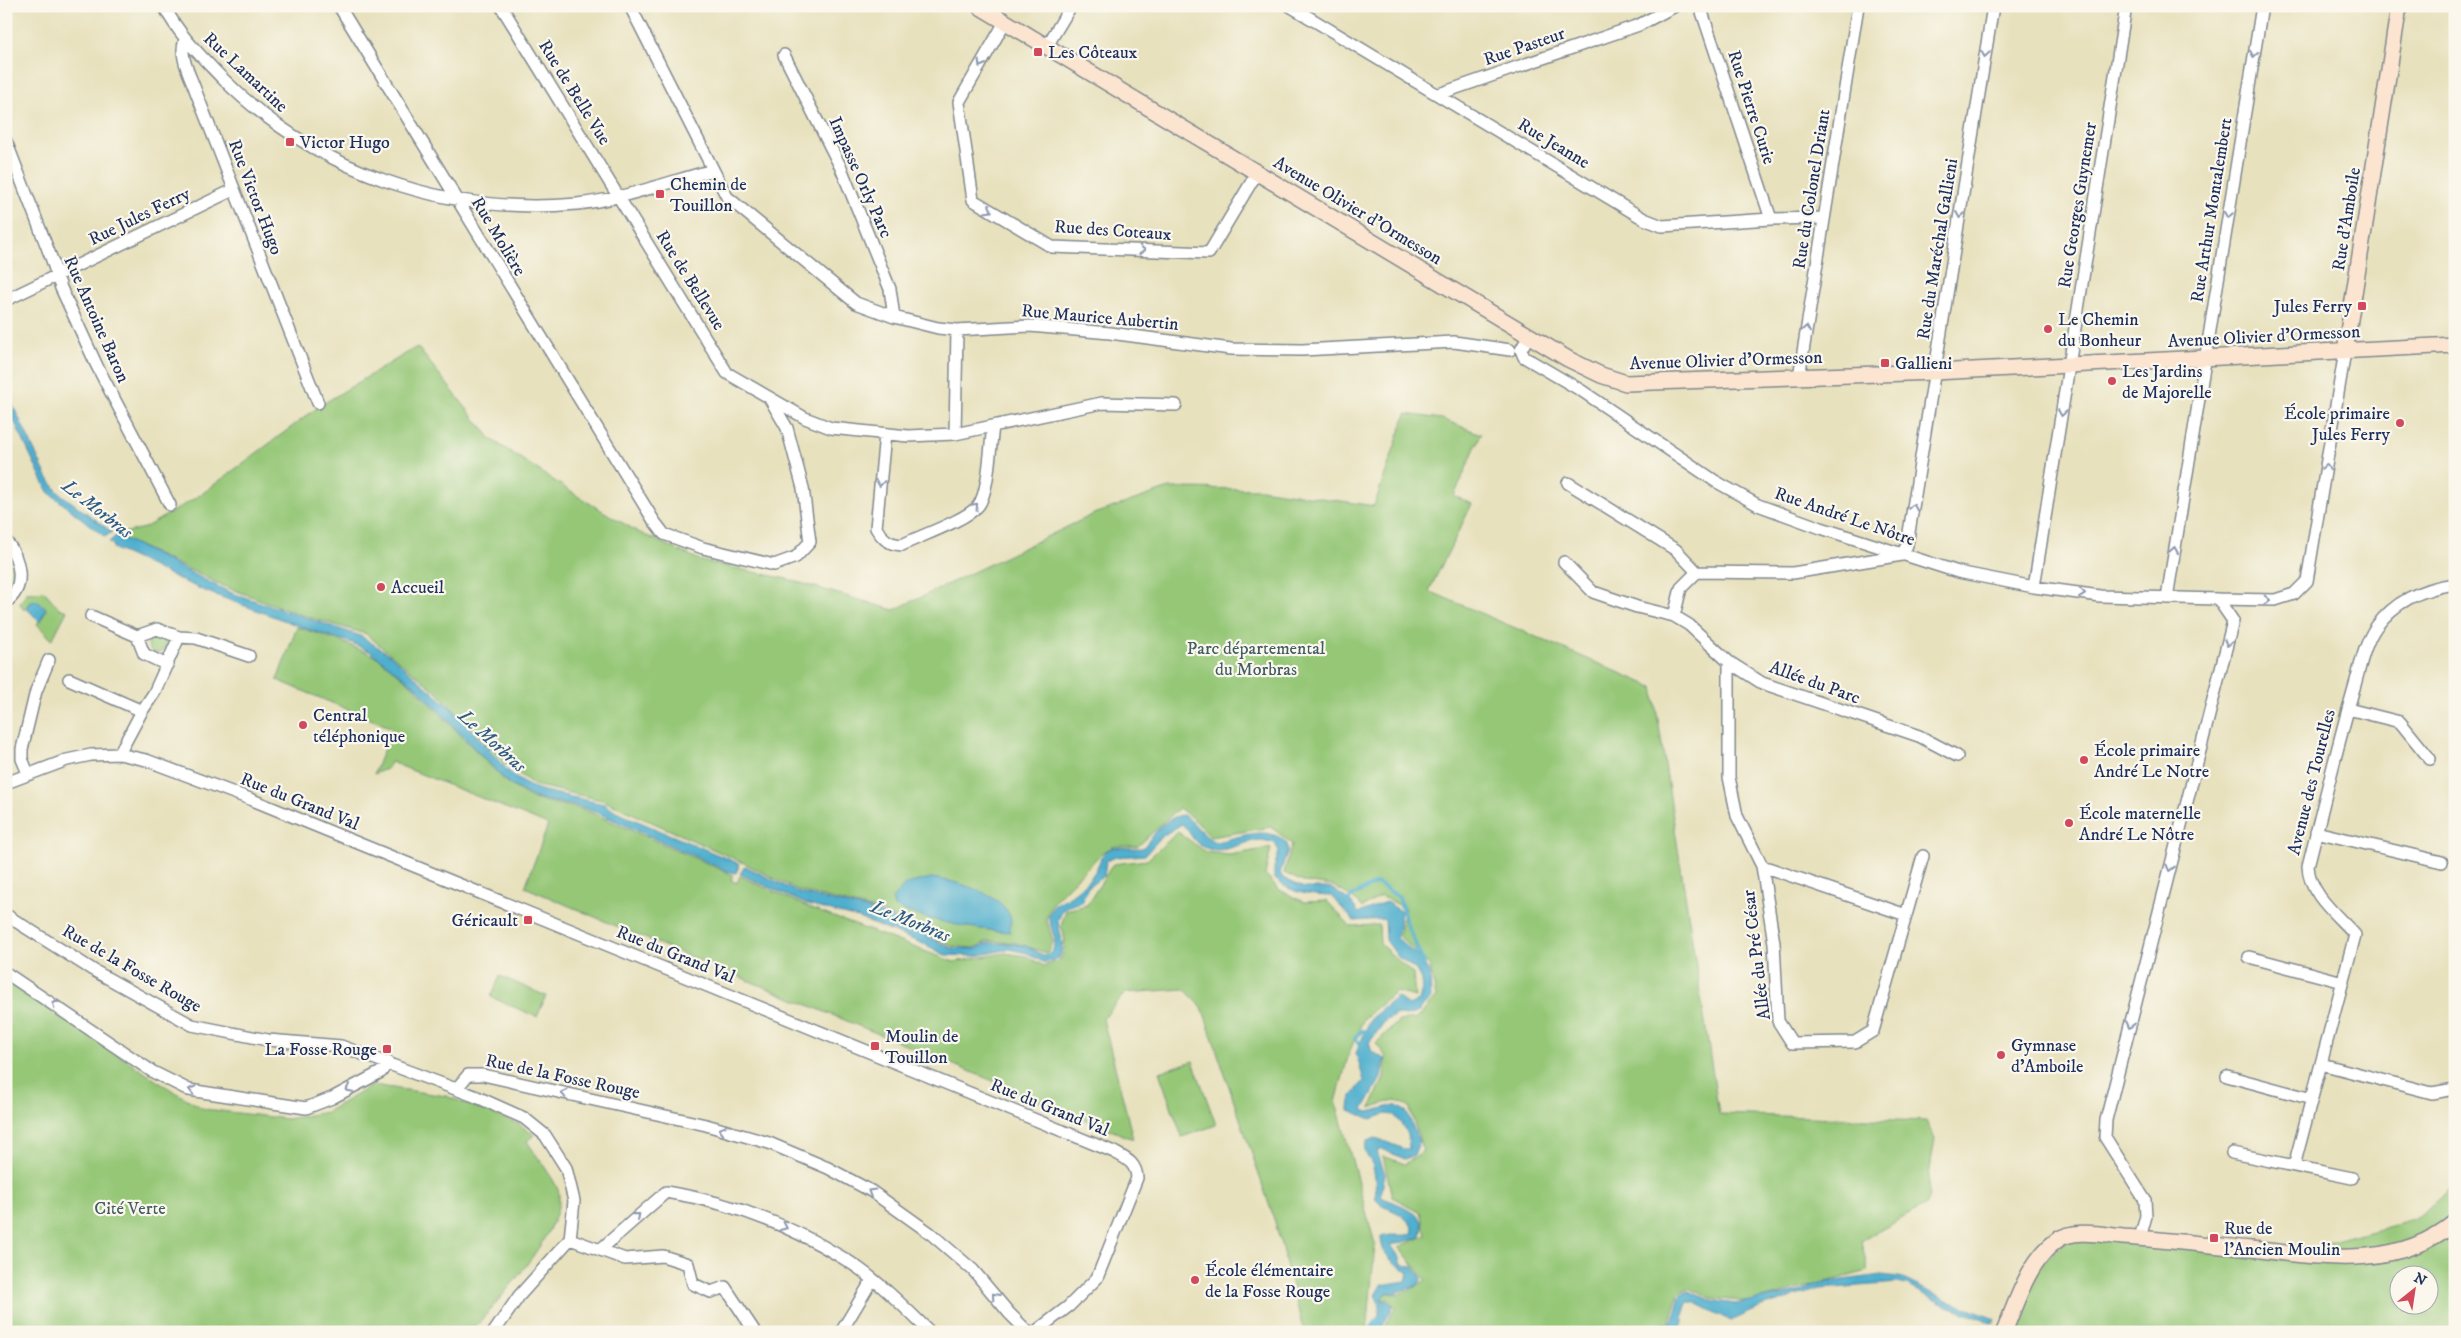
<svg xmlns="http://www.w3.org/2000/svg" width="2461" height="1338" font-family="'IM FELL DW Pica',serif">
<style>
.green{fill:#95c777;stroke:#587b6a;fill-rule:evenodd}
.water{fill:#50afce;stroke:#366f96}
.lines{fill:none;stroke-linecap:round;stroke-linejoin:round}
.stream{stroke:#50afce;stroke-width:4}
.street-casing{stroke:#81888e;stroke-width:14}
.secondary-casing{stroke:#81888e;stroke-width:18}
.street{stroke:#fff;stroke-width:11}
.secondary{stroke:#fce5d0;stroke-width:15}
.oneway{stroke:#8d97ae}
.poi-dot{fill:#d1495b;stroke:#fbf7ec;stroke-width:2}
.labels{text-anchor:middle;stroke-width:4.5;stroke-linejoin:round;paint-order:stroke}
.street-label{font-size:18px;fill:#1b2f5e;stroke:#fbf7ec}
.poi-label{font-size:18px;fill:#1b2f5e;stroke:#fbf7ec;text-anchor:start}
.park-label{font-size:18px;fill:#405d66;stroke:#fbf7ec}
.water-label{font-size:19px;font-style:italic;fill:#2e5c85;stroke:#fbf7ec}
</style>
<rect width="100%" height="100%" fill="#fbf7ec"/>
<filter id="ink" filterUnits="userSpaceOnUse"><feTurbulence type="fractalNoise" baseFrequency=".02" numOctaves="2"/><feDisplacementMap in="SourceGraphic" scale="10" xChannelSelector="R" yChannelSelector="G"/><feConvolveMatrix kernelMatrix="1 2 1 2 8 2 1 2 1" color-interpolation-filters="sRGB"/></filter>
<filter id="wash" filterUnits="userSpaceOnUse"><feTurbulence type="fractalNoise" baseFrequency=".0096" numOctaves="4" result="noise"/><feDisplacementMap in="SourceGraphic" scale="20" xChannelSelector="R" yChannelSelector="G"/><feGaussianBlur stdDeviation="1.12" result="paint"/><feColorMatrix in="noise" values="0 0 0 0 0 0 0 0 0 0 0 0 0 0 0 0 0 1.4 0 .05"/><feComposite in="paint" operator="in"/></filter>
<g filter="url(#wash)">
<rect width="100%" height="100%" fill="#e7e1bd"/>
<path class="green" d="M415 348 419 349 491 439 579 497 638 532 702 561 787 579 894 610 1094 514 1169 488 1261 489 1374 506 1406 414 1442 419 1481 434 1454 496 1472 504 1429 591 1653 687 1719 1114 1926 1121 1935 1138 1928 1183 1930 1196 1926 1205 1861 1241 1868 1271 1750 1302 1711 1298 1688 1288 1679 1293 1670 1321 1636 1332H1383L1395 1307 1388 1299 1382 1300V1297L1388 1293C1402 1297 1414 1287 1426 1280L1399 1247 1426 1235 1420 1212 1392 1197 1383 1156 1405 1164 1423 1151 1409 1106 1394 1100 1370 1108 1384 1078 1386 1057 1376 1043 1399 1021 1417 1019 1436 997 1430 966 1399 936 1405 908 1381 896 1362 908 1353 898 1333 886 1303 882 1284 873 1292 844 1271 827 1210 837 1196 821 1179 808 1138 846H1115L1103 852 1053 902 1046 918 1053 941 1047 953 1015 943 987 941 975 948 951 946 882 912 799 891 744 863 602 800 534 785 502 761 438 693 366 634 302 615 226 587 116 535 144 528 174 511 203 493 321 405Z
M6 548 10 552 16 579 7 586Z
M44 591 59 608 67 611 52 640 37 624 44 615 46 608 31 602 24 610 20 604 26 593Z
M297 627 338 640 377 657 413 686 507 783 533 799 582 809 597 815 733 875 731 880 737 883 740 876 812 909 954 962 1005 953 1026 956 1044 966 1060 960C1066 948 1066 938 1061 926L1066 910 1087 905 1113 864 1147 860 1178 832 1206 852 1229 855 1271 848 1265 875 1278 889 1304 902 1327 901 1350 926 1379 925 1380 944 1413 974 1415 997 1396 992 1364 1018 1349 1053 1336 1102 1375 1244 1367 1332H1304L1275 1222 1202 1007 1184 989 1125 993 1103 1019 1133 1139 1016 1092 1006 1084 998 1083 630 932 525 887 548 825 391 762 388 768 374 774 392 728 277 680Z
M148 644a9 9 0 1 1 18 0a9 9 0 1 1-18 0Z
M500 976 546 996 537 1017 491 997Z
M6 978 160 1083 204 1109 287 1119 326 1112 373 1085 446 1096 519 1124 534 1135 527 1141C534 1153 554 1178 558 1190 569 1226 494 1304 471 1332H6Z
M1193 1061 1216 1125 1182 1137 1159 1072Z
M2455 1185V1332H2004L2030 1274 2072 1235 2320 1257 2323 1244 2414 1220ZM2398 1276H2428V1306H2398Z"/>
<path class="water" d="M6 391 47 477 58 492 112 532 105 537 48 492 6 404Z
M117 535 229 592 361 636 390 655 452 709 508 771 518 779 529 786 544 791 604 804 616 812 740 864 736 873 727 871 598 813 581 807 534 798 508 783 415 686 371 652 352 643 310 630 202 590 113 548 114 546 109 542Z
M33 601H37L46 608 40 622 26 608Z
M1183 815C1196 822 1202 837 1216 842 1238 838 1270 823 1287 844L1288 851 1280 873 1283 878 1304 888H1331L1350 901 1359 913 1386 902 1401 911 1397 938 1419 957 1430 973 1431 998C1420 1010 1414 1020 1397 1014L1385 1021 1369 1043 1372 1052 1385 1059 1381 1078 1363 1110 1369 1112 1395 1105 1407 1112 1419 1142 1414 1155 1405 1159 1381 1149 1377 1152 1385 1174 1381 1195 1383 1198C1398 1204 1434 1215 1419 1238L1391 1245 1400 1258 1402 1265 1413 1266 1422 1278 1418 1285 1394 1293 1388 1292 1382 1297V1301H1388L1393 1306 1380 1332H1373C1378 1318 1383 1308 1375 1295L1381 1285 1406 1281 1409 1273C1395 1264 1381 1255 1381 1237 1391 1233 1400 1237 1412 1234L1413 1228C1399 1207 1390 1214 1376 1200 1375 1190 1376 1177 1373 1167 1370 1156 1360 1153 1367 1141L1376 1138 1404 1149H1409C1409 1134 1404 1126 1394 1115L1386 1114 1371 1119 1349 1110C1349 1096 1355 1091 1364 1081L1356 1053 1371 1018 1397 997 1409 1006 1419 1001 1423 985 1416 970 1398 957 1386 940 1385 919 1354 921 1331 896C1309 895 1291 894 1274 878V868L1279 851 1275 843C1270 842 1264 840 1260 840 1238 842 1217 860 1196 842 1191 837 1188 829 1182 824L1162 836 1145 855 1116 857 1106 861 1104 876 1088 887 1081 902 1064 908 1058 920C1059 934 1066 944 1059 958L1045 963 1027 953 1009 949 976 956 945 955 926 945 858 918 808 905 740 874 745 866 799 893 874 911 895 920 951 948 976 949 987 943 1014 944 1026 946 1043 955 1049 954 1053 950 1055 940 1048 916 1055 904C1069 899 1088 883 1096 870 1100 862 1102 851 1112 848 1115 847 1136 849 1143 848 1154 834 1165 817 1183 815Z
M931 878C953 880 1006 894 1011 920 1011 924 1010 929 1010 932 970 929 931 921 894 907L892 899 906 884Z
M1882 1275 1899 1277 1951 1302 1995 1319 1993 1323 1948 1307 1909 1286 1898 1283 1820 1289 1764 1306 1731 1321 1694 1302H1688C1684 1309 1684 1314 1683 1321 1680 1335 1658 1332 1647 1332 1679 1322 1671 1322 1681 1294L1688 1291 1710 1300 1735 1304 1799 1292 1820 1283Z"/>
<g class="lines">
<path class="stream" d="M1345 902 1356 894 1377 883 1399 897 1407 925 1424 964
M1363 1046 1355 1039 1361 1031 1369 1032
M1369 1332 1378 1319"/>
</g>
</g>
<g filter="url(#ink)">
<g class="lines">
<defs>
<path id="street" d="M164 6C178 34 200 55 221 77 315 171 444 216 577 204 624 199 668 182 713 170
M339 6 654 521 664 534 703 548 774 565 796 557 810 542 803 488 787 428 770 399
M501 6 727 373 805 418 831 428 908 436 955 434 1102 403 1176 405
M630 6 727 197 856 303 894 317 938 328 957 330 1030 326 1110 333 1231 349 1302 350 1454 342 1510 350
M1290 6 1644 219 1662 226 1771 219 1823 218
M1700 6 1771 219
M1005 22 959 102 973 200 1052 247 1209 253 1258 171
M185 40C178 55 191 77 196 92L318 403
M1047 46 1071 6
M784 55 841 168 890 289 894 317
M1439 94 1639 25 1675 6
M6 141 52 260 61 288 97 366 170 505
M6 300 233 190
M1529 335 1521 350 1524 357 1582 391 1715 481 1758 505 1821 528 1958 572 2034 587 2100 596 2218 599 2275 600 2294 594 2307 581 2345 351
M1799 377 1858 6
M885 434 876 528C883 539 888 544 902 545 920 536 966 520 978 506 989 493 990 445 993 427
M955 434 957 330
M1568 483 1676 550 1697 572 1793 573 1902 555 1907 545 1993 6
M6 541C20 558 27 587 6 602
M1564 562 1593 592 1637 607 1674 616 1689 625 1729 662 1762 683 1919 736 1957 756
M2034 587 2126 6
M2167 598 2262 6
M91 616 137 636 157 629 179 637 196 638 249 656
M1674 616 1681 588 1697 572
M137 636 144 654 167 665
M1729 662V777L1737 816 1762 866 1774 943 1778 1021 1792 1043 1855 1042 1873 1031 1923 856
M69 679 142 711
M2348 709 2400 722 2430 759
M119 754 142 711 154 693 179 637
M28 773 22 759V749L36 691 49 660
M6 783 67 760 91 755 119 754 146 760 250 799 1114 1152C1126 1159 1136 1162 1137 1178L1097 1278 1069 1306 1035 1332
M2316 832 2442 862
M1762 866 1906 915
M6 915 93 970 192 1025 268 1040 341 1046 477 1097 524 1118 545 1135 566 1168 574 1201 570 1239 519 1296 494 1332
M2249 957 2343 982
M6 973 153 1072 189 1090 306 1108 332 1098 381 1072 388 1062
M2321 1064 2432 1093 2455 1089
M2227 1076 2312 1099
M457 1088 468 1075H483L706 1125 769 1143 828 1168 871 1191 930 1233 973 1270 1009 1313 1028 1332
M2232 1153 2352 1178
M2294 1166 2355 935C2337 915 2309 894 2308 866 2323 807 2337 747 2354 688 2360 668 2364 644 2376 627 2395 601 2424 588 2455 584
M2140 1238 2146 1216 2145 1200 2105 1137 2106 1120 2233 621 2218 599
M570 1239 625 1259 663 1256 688 1264 693 1284 711 1292 725 1287 755 1332
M601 1249 666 1192C729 1202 788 1224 843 1258 875 1277 903 1306 930 1332
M841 1332 872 1280"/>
<path id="secondary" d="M979 6 1568 359 1601 375 1626 383 1935 372 2455 345
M2345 351 2399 6
M2004 1332C2017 1301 2028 1262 2056 1241 2073 1228 2103 1235 2123 1237 2166 1240 2209 1245 2251 1249 2321 1257 2396 1271 2455 1222"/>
</defs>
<use href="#street" class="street-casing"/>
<use href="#secondary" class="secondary-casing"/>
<use href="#street" class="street"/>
<use href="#secondary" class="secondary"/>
</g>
<defs><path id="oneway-chevron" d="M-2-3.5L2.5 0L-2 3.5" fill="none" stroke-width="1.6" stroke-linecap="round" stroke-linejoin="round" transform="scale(1.25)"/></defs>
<g class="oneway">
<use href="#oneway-chevron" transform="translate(1985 54) rotate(99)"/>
<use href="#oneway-chevron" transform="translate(2254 54) rotate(99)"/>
<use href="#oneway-chevron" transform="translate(981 64) rotate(120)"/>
<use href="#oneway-chevron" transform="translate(989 210) rotate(31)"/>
<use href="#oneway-chevron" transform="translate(1960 215) rotate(99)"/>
<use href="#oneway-chevron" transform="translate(2228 215) rotate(99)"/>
<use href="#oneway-chevron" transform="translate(1142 250) rotate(2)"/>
<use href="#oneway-chevron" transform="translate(1806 329) rotate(-81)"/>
<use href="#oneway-chevron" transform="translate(2062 413) rotate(99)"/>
<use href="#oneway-chevron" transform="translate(2326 467) rotate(-81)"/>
<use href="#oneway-chevron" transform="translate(880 483) rotate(96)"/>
<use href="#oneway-chevron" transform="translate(975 506) rotate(-48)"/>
<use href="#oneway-chevron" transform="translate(1913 507) rotate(-81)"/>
<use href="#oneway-chevron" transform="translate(2174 550) rotate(-81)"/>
<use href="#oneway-chevron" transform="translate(2082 593) rotate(7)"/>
<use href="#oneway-chevron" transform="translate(2267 600) rotate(1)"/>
<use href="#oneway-chevron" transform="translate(2228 643) rotate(104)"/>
<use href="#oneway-chevron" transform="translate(2170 868) rotate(104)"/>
<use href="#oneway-chevron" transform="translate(55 1004) rotate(-145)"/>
<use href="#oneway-chevron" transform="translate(2130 1025) rotate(104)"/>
<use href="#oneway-chevron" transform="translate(349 1089) rotate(152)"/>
<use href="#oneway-chevron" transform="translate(192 1090) rotate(-166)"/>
<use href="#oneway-chevron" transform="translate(564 1093) rotate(-167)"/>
<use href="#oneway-chevron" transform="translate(722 1130) rotate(-165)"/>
<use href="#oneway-chevron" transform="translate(871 1192) rotate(-149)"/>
<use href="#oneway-chevron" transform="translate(637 1216) rotate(-40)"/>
<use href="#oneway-chevron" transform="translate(784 1227) rotate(25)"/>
<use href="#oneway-chevron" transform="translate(995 1296) rotate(-130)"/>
</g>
</g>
<g class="poi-dot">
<rect x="1033" y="47" width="10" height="10" rx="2.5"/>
<rect x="285" y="137" width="10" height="10" rx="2.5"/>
<rect x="655" y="189" width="10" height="10" rx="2.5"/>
<rect x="2357" y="301" width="10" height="10" rx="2.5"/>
<circle cx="2048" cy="329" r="5"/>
<rect x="1880" y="358" width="10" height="10" rx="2.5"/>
<circle cx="2112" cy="381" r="5"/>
<circle cx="2400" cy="423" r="5"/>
<circle cx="381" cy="587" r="5"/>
<circle cx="303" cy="725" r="5"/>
<circle cx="2084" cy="760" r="5"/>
<circle cx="2069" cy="823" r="5"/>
<rect x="523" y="915" width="10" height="10" rx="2.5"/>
<rect x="870" y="1041" width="10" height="10" rx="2.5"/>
<rect x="382" y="1044" width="10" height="10" rx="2.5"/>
<circle cx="2001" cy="1055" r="5"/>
<rect x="2209" y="1233" width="10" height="10" rx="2.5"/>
<circle cx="1195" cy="1280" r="5"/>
</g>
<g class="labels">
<g class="street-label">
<text transform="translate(1524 46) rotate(-19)" y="6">Rue Pasteur</text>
<text transform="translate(246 72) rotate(43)" y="6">Rue Lamartine</text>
<text transform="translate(575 92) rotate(58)" y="6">Rue de Belle Vue</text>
<text transform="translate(1752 107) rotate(72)" y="6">Rue Pierre Curie</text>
<text transform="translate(1554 143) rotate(31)" y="6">Rue Jeanne</text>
<text transform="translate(861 177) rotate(66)" y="6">Impasse Orly Parc</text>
<text transform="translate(1811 189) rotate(-81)" y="6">Rue du Colonel Driant</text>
<text transform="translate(256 197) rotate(69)" y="6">Rue Victor Hugo</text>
<text transform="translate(2077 205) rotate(-81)" y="6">Rue Georges Guynemer</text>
<text transform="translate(1358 210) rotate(31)" y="6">Avenue Olivier d'Ormesson</text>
<text transform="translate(2211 210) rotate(-81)" y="6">Rue Arthur Montalembert</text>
<text transform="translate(139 216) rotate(-26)" y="6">Rue Jules Ferry</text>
<text transform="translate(2346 219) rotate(-81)" y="6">Rue d'Amboile</text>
<text transform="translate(1113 230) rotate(4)" y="6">Rue des Coteaux</text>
<text transform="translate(499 236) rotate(59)" y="6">Rue Molière</text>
<text transform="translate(1937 249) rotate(-81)" y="6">Rue du Maréchal Gallieni</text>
<text transform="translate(691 280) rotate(58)" y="6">Rue de Bellevue</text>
<text transform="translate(1100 317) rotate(5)" y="6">Rue Maurice Aubertin</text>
<text transform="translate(97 319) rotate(66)" y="6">Rue Antoine Baron</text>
<text transform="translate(2264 336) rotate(-3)" y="6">Avenue Olivier d'Ormesson</text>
<text transform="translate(1726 360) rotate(-2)" y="6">Avenue Olivier d'Ormesson</text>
<text transform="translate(1845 516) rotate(19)" y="6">Rue André Le Nôtre</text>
<text transform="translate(1815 682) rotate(20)" y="6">Allée du Parc</text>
<text transform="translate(2311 782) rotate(-76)" y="6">Avenue des Tourelles</text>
<text transform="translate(300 801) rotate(22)" y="6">Rue du Grand Val</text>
<text transform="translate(676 954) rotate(22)" y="6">Rue du Grand Val</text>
<text transform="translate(1756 955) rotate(-97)" y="6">Allée du Pré César</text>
<text transform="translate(132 968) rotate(30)" y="6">Rue de la Fosse Rouge</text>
<text transform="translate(563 1076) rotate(12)" y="6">Rue de la Fosse Rouge</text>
<text transform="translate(1050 1107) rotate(22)" y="6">Rue du Grand Val</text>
</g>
<g class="poi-label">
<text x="1048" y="58">Les Côteaux</text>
<text x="300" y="148">Victor Hugo</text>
<text x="670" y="190">Chemin de<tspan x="670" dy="21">Touillon</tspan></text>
<text x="2352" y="312" text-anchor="end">Jules Ferry</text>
<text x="2058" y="325">Le Chemin<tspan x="2058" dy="21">du Bonheur</tspan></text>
<text x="1895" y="369">Gallieni</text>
<text x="2122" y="377">Les Jardins<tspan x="2122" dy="21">de Majorelle</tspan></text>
<text x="2390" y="419" text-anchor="end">École primaire<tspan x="2390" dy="21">Jules Ferry</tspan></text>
<text x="391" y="593">Accueil</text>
<text x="313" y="721">Central<tspan x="313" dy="21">téléphonique</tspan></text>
<text x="2094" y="756">École primaire<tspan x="2094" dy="21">André Le Notre</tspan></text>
<text x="2079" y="819">École maternelle<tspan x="2079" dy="21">André Le Nôtre</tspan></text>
<text x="518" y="926" text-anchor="end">Géricault</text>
<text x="885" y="1042">Moulin de<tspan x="885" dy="21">Touillon</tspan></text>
<text x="2011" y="1051">Gymnase<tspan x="2011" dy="21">d'Amboile</tspan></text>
<text x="377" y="1055" text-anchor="end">La Fosse Rouge</text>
<text x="2224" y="1234">Rue de<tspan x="2224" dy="21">l'Ancien Moulin</tspan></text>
<text x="1205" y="1276">École élémentaire<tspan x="1205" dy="21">de la Fosse Rouge</tspan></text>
</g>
<g class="park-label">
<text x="1256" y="654">Parc départemental<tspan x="1256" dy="21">du Morbras</tspan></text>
<text x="130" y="1214">Cité Verte</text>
</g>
<g class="water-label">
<text transform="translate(98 508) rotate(38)" y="7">Le Morbras</text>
<text transform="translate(493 740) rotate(42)" y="7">Le Morbras</text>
<text transform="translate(911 920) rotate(22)" y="7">Le Morbras</text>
</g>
</g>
<rect width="2461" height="1338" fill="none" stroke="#fbf7ec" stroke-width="25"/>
<g transform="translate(2414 1290) rotate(30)"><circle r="24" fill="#fbf7ec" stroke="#a1a7b3"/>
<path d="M0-4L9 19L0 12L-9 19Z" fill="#d1495b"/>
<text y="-8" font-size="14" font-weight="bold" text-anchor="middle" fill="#1b2f5e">N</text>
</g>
</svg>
